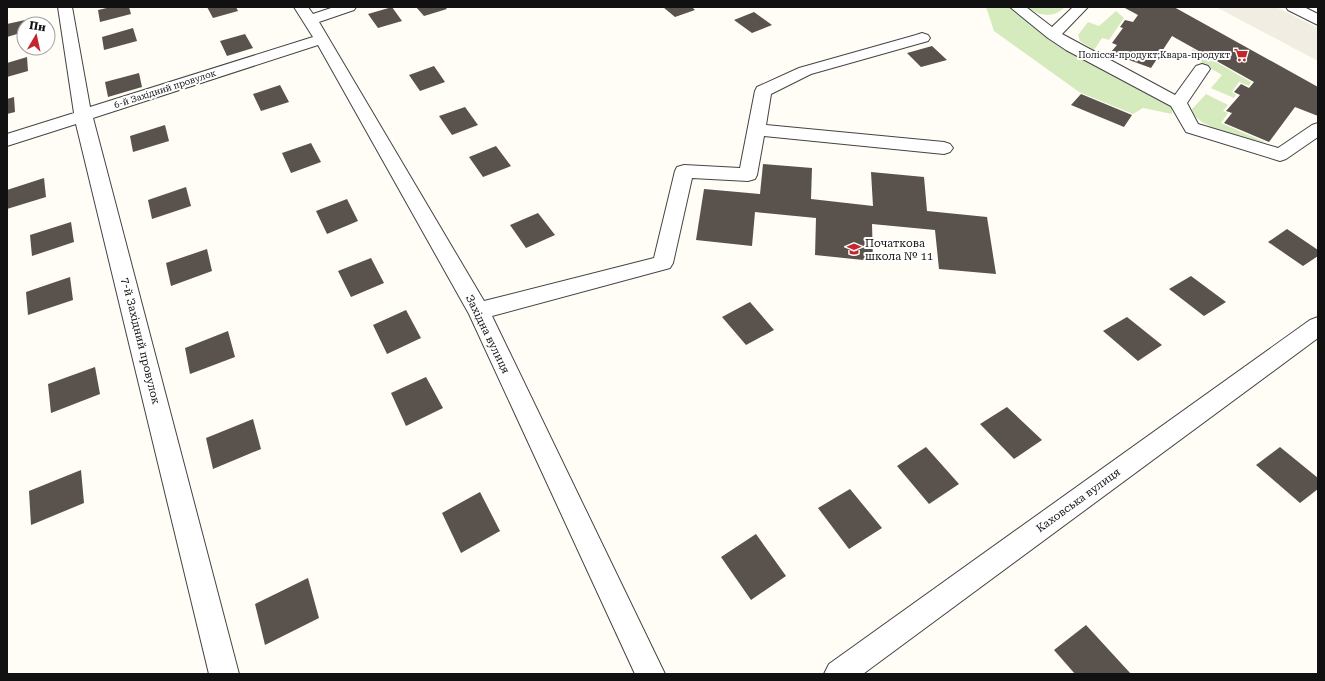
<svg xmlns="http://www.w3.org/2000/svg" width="1325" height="681" font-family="'Roboto Serif',serif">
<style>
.green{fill:#d5ebbd}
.plaza{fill:#f1ede2}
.building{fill:#5a524d}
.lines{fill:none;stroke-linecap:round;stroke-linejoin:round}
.minor-casing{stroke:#444;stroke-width:2}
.minor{fill:#fff;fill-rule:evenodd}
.labels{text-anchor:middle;stroke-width:4;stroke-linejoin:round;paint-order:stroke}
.far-poi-label{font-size:9px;fill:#111;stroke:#fff;text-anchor:end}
.far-street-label{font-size:9px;fill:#111;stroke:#fff}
.poi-label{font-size:11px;fill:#111;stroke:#fff;text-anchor:start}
.street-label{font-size:11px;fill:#111;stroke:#fff}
</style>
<rect width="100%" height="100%" fill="#fffdf5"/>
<path class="green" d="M986 7H1010L1052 39 1169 103 1172 108V114L1143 108 1133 114 1079 92 994 31Z
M1027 7H1065C1053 19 1039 16 1027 7Z
M1116 11 1124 18 1109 40 1102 38 1094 50 1080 41 1078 35 1088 22 1099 26Z
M1193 49 1251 82 1249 86 1239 82 1232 92 1236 95 1234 98 1211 88 1222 75 1188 55Z
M1206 94 1228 105 1223 111 1228 113 1221 123 1267 143C1251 139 1193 128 1192 109Z"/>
<path class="plaza" d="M1216 7H1276L1318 28V61Z"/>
<path class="building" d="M111 7H129L131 14 100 22 98 10Z
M207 7H236L238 11 213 18Z
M392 7 402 21 378 28 368 14Z
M416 7H445L447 9 424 16Z
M663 7H692L695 10 675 17Z
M1123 7H1174L1318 87V116L1295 107 1269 142 1224 123 1232 113 1226 111 1240 95 1234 92 1241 84 1249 88 1254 82 1172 36 1151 68 1110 53 1117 45 1112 43 1123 28 1120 27 1125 20 1133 22 1138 15Z
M754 12 772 25 752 33 734 20Z
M25 20 24 32 7 37V24Z
M133 28 137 41 104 50 102 37Z
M245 34 253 48 227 56 220 41Z
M932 46 947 60 921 67 907 53Z
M27 57 28 71 7 77V63Z
M434 66 445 82 420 91 409 75Z
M139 73 142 87 108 97 105 82Z
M280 85 289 102 261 111 253 94Z
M1081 94 1132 115 1124 127 1071 105Z
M14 97 15 112 7 114V99Z
M465 107 478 125 452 135 439 116Z
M165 125 169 141 133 152 130 136Z
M311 143 321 162 291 173 282 153Z
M496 146 511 166 483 177 469 157Z
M763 164 812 168 811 199 873 206 871 172 924 177 927 211 987 217 996 274 939 269 935 230 872 224 873 261 815 255 816 218 755 212 752 246 696 240 704 189 760 194Z
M44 178 46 197 7 209V190Z
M186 187 191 206 152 219 148 200Z
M347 199 358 221 327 234 316 211Z
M538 213 555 235 526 248 510 225Z
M71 222 74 242 32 256 30 235Z
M1287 229 1318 250V256L1303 266 1268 242Z
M207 249 212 271 171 286 166 263Z
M371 258 384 283 351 297 338 271Z
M1191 276 1226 302 1204 316 1169 289Z
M70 277 73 300 28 315 26 292Z
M750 302 774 330 746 345 722 317Z
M406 310 421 338 387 354 373 325Z
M1127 317 1162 345 1138 361 1103 331Z
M228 331 235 357 190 374 185 348Z
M95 367 100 394 51 413 48 384Z
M426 377 443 408 406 426 391 393Z
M1007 407 1042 440 1014 459 980 424Z
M253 419 261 449 213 469 206 438Z
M926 447 959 484 929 504 897 466Z
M1280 447 1318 478V489L1300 503 1256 465Z
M81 470 84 503 31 525 29 491Z
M850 489 882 528 849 549 818 508Z
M480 492 500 531 461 553 442 513Z
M756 534 786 576 751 600 721 557Z
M308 578 319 618 265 645 255 604Z
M1086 625 1131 674H1075L1054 650Z"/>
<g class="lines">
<defs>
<path id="minor" d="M58 7H72L90 107 313 37 294 7H308L313 14 334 7H356L354 10 319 22 484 301 654 258 675 171 677 167 684 165 740 168 755 91 757 87 799 68 916 35 922 33 928 35 930 38 928 41 811 74 771 94 766 125 944 142 950 144 953 148 950 152 944 154 764 136 757 175 755 179 748 181 692 178 673 263 670 268 492 316 665 674H635L469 314 318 45 93 118 239 674H209L76 124 7 146V134L74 113Z
M1010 7H1026L1052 27 1073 7H1088L1062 34 1175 95 1196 66 1202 64 1208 66 1210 69 1187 103 1198 124 1278 148 1312 125 1318 123V137L1286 159 1280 161 1186 132 1171 106 1066 50 1048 38Z
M1286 7H1304L1318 14V25L1288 10Z
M1318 317V338L863 674H824L829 664 1310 320Z"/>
</defs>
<use href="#minor" class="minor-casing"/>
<use href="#minor" class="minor"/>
</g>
<defs>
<symbol id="supermarket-bare" viewBox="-9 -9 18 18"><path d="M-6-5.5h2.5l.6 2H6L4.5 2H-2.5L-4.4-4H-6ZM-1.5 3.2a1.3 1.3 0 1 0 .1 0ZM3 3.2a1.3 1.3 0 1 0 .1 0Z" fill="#c4262e" stroke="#fff" stroke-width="2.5" paint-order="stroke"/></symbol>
<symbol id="school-bare" viewBox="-9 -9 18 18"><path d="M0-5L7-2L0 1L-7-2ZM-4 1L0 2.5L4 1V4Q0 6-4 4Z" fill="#c4262e" stroke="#fff" stroke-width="2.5" paint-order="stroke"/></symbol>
</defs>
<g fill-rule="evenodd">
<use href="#supermarket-bare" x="1231" y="45" width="20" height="20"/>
<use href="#school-bare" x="844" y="239" width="20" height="20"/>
</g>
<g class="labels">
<g class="far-poi-label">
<text x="1230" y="58">Полісся-продукт;Квара-продукт</text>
</g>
<g class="far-street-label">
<text transform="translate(165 89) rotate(-18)" y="3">6-й Західний провулок</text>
</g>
<g class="poi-label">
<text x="865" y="247">Початкова<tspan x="865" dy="13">школа № 11</tspan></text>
</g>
<g class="street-label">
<text transform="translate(488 334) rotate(64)" y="4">Західна вулиця</text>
<text transform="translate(141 341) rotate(76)" y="4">7-й Західний провулок</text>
<text transform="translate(1078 500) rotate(-36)" y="4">Каховська вулиця</text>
</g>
</g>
<rect width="1325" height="681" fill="none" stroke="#111111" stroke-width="16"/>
<g transform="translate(36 36) rotate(9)"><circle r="19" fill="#ffffff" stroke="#a0a0a0"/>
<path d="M0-3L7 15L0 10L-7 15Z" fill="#c4262e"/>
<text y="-6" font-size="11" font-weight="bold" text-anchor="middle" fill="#111111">Пн</text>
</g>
</svg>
